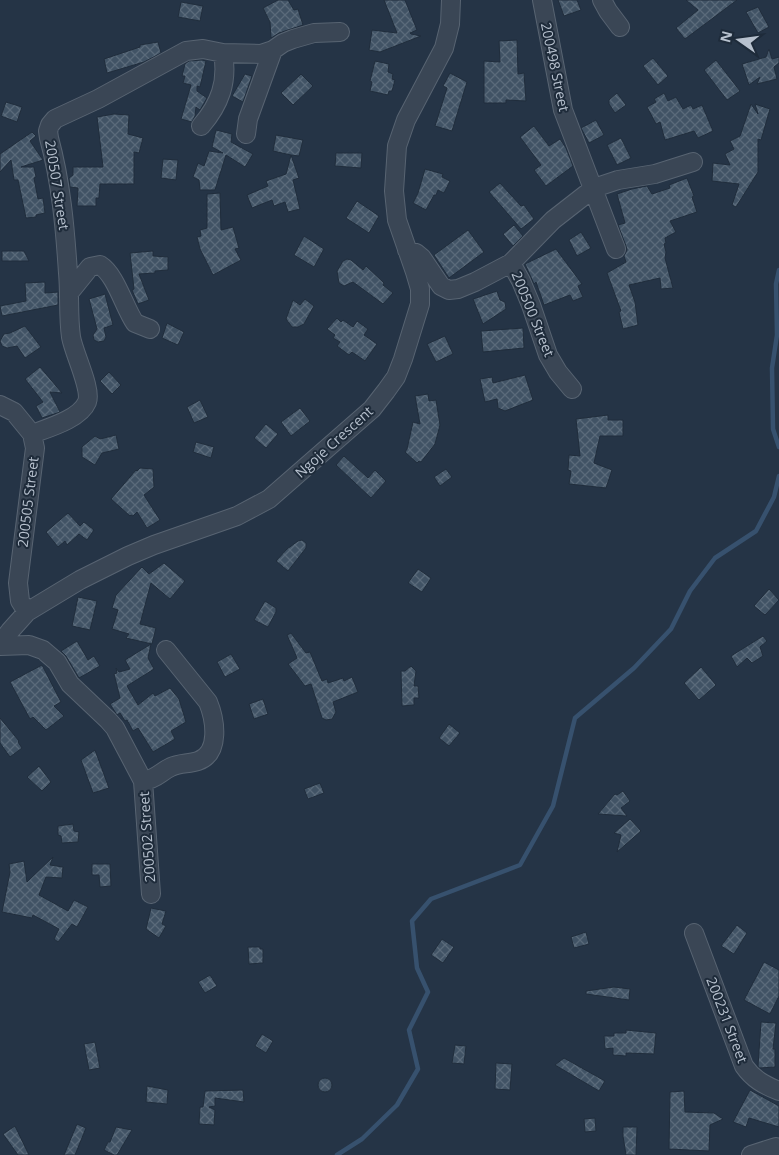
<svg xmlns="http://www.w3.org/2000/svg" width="779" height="1155" font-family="'Open Sans',sans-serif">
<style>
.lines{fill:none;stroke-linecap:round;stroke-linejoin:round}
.stream{stroke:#37516e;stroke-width:4.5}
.building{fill:url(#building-cross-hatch);stroke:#202d3c}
.minor-casing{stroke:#586472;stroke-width:20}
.minor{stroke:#3a4655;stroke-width:18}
.labels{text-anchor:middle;stroke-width:4;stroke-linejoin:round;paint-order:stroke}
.street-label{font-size:14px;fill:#b7c1ce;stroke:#1e2b3a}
</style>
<defs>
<pattern id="building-cross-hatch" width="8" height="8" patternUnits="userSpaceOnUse" patternTransform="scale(1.25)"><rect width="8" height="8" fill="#415365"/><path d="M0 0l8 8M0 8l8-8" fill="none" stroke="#5a6a7a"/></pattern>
</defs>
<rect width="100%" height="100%" fill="#253446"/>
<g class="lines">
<path class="stream" d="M779 270 776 284 777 335 772 368 773 429 779 447
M337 1155 362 1139 397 1105 418 1069 409 1030 428 992 417 968 412 921 431 899 520 865 553 806 575 718 634 668 671 629 690 591 715 558 756 531 774 497 779 476"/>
</g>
<path class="building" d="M278 0H288L294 10 298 9 303 25 279 33 271 38 270 22 263 8Z
M384 0H405L417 30 410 33 411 34 421 36 380 52 369 50 372 30 397 33Z
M558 0H577L581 10 564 16Z
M686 0H737L685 39 676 28 698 10Z
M181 2 203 6 200 21 178 17Z
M758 7 769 27 758 33 746 12Z
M517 40 518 74 524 73 526 101 506 100V103H484V61L500 62 499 41Z
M158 42 161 53 144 62 107 73 104 59 140 47V45Z
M769 49 772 59 779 57V63L774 67 777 79 757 84 760 77 749 85 742 64 766 57Z
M653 58 668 76 658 85 643 66Z
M202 60 206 61 200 87 197 86V91L207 98 200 110 196 107 195 116 192 122 181 119 191 85 183 83 185 76H182L185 64 189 61Z
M716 60 740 91 727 100 704 70Z
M375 61 389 64 388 72 393 74 392 79 395 80 392 91H389L388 95 370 91 372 82 370 81Z
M450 73 467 82 452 131 435 126 447 88 443 86Z
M245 74 252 76 243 102 232 96Z
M301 74 313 86 293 105 281 93Z
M617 93 626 105 615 113 609 104V100Z
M664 93 668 101 676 97 683 109 691 105 693 109 702 105 713 131 698 138 694 131 665 140 660 122 656 124 647 107 656 102 654 99Z
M6 102 22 107 17 122 1 116Z
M751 104 758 114 755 104 770 109 761 140 758 139V172L736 207 732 205 739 184 712 181 713 163 730 165 725 154 734 149 730 141 740 136Z
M114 114 129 115 128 134 143 138 139 153 134 152V184H100L99 198H96V206H77L78 188 70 187 69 178 73 175V167H103L97 117Z
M596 120 604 135 589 143 581 128Z
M534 126 549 146 560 139 566 148 573 166 546 186 534 170 541 165 520 137Z
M216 130 232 134 231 142 253 154 245 167 226 155 215 190H200L199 180 193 177 198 163 204 166 209 151 223 153 212 147Z
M32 132 36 136 30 141 43 160 21 167H34L36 177 34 178 38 199 43 198 45 213 36 215V217L26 218 18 180H14L11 160 0 172V154Z
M276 135 303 140 299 156 291 155 299 178 293 180 300 209 288 212 285 202 274 206 272 200 252 208 247 195 268 186 266 181 286 174 291 155 273 151Z
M621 138 631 158 617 165 607 145Z
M336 153H362L361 168 335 166Z
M163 159 178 160 176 180 161 178Z
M425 169 443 174 442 177 450 181 444 193 438 190 436 195H434L426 210 413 203 418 193Z
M687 178 694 196 692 197 697 212 670 221 676 232 665 238 666 243 664 244 666 252 665 258 673 288 661 289 660 278 629 285 635 302 638 325 623 329 619 312 621 311 607 273 626 262 624 256 627 250 626 246 618 225 625 223 617 194 632 189 647 186 652 194 670 188 669 185Z
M500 183 521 206 524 205 534 219 521 229 489 192Z
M220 193 221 230 233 227 239 248 235 249 241 260 213 275 200 249 197 237 201 236 200 230 207 228V194Z
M357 201 379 216 369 233 346 218Z
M514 225 523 236 513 246 503 234Z
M468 230 484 252 449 278 434 255Z
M581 232 591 248 577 256 569 240Z
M304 236 324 249 314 267 294 255Z
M556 249 582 284 578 286 583 297 573 301 570 295 544 305 536 282 534 284 525 264Z
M2 251H24L29 261H2Z
M153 251V256L168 257V270L155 271V273L139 274 149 300 138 304 132 290 134 289 130 253Z
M347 259 351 260 363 270 366 266 384 283 383 285 393 293 383 304 353 282 344 286 339 283 337 271 343 261Z
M45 282V293L58 292V305L2 316 0 306 26 301 25 283Z
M497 291 500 300 505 302 506 309 483 324 473 299Z
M105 294 113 325 104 328 106 337 104 341 98 342 94 340 93 335 97 329 89 299Z
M305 299 314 306 304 324 298 327H292L286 319 293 300 300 305Z
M337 318 341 322 343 320 353 327 357 321 368 329 364 335 377 344 365 361 352 352 349 355 337 346 340 342 333 338 335 335 327 329Z
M167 323 184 332 178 345 162 338Z
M25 326 41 347 25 358 17 346 7 348 2 346 0 341 4 334 10 333Z
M523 328 524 348 483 352 481 331Z
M445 336 453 354 436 362 427 344Z
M40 367 62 393 50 392 60 412 42 418 36 406 43 402 25 379Z
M109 372 121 385 112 394 100 381Z
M525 375 533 400 505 411 498 408 497 399 485 402 480 379 492 377 493 383Z
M428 394 429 401 436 400 440 425 435 444 421 462 419 461 417 463 405 452 407 449 413 422 420 424 415 396Z
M200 400 208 417 194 423 187 407Z
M300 408 310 421 291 436 281 422Z
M608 415V420H623V436H600L594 463 612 470 606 488 569 484 571 471 568 470 569 455 580 456 576 419Z
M266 424 278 434 266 448 254 438Z
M116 435 119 449 102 453 95 465 82 457V447L95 436 100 439Z
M196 442 214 447 211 458 193 452Z
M344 456 368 478 375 470 386 481 371 498 336 465Z
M140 468 153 469 154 487 144 495 160 520 147 528 137 512 133 516 131 515 130 516 111 499 136 470 137 471Z
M446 469 452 477 440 486 434 477Z
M68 513 80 526 84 522 94 530 87 540 79 534 67 545 65 541 58 547 46 532Z
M298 541 302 540 306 543V548L288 571 276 561 287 549Z
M164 563 185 581 170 599 151 583 140 624 156 628 152 644 126 638 129 634 112 629 118 610 112 608 116 595 142 567 149 574Z
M418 569 431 578 422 592 408 583Z
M769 589 779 600 765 615 754 606Z
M78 597 97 601 90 630 72 626Z
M265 601 276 608V612L268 627 254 620Z
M291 633 306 653 310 652 322 681 327 679 328 683 343 678 344 681 352 677 358 692 333 702 336 712 332 719 326 720 322 718 311 684 305 686 288 664 297 658 287 635Z
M763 636 767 641 760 647 763 656 752 663 747 658 737 667 731 656Z
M77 641 88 660 94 656 100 666 79 678 66 656 61 651Z
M151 644 148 658 154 669 127 686 138 705 153 693 155 696 170 688 179 699 186 722 171 731 175 739 153 752 138 728 133 731 127 720 125 721 120 713 117 715 110 704 120 698 114 674 117 673 116 668 119 672 130 669 125 660Z
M231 654 240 669 225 677 217 662Z
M42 665 61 702 54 706 64 716 46 730 33 717 30 719 10 682Z
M411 666 416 671 414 686H418L419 698H414V705L402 706 401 671H405Z
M701 667 716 685 699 700 684 683Z
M263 699 268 714 254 719 249 704Z
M0 718 19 741 18 742 22 748 10 757 0 743Z
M449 724 460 733 449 746 439 738Z
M95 750 109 788 93 793 81 760Z
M39 766 51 782 42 791 27 777Z
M320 783 324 793 308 799 304 789Z
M623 791 630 801 621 808 627 816 598 814 615 794 617 795Z
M630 819 641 831 617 852 621 835 614 833Z
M73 824 74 831 79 832 78 842 62 843 61 836 58 835V826Z
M53 857 50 865 63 867 62 878 46 877 39 895 68 911 74 900 88 907 77 927 72 924 58 942 54 939 59 929 33 915 32 918 2 912 10 872 9 864 24 861 27 882Z
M92 864H110L111 886 100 887 99 875H92Z
M151 908 166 911 162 924 166 926 159 938 146 929Z
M737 925 747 933 734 954 721 946Z
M586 932 589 944 574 948 571 937Z
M442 939 454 947 443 963 431 955Z
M248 947H260V949H263V963L249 964Z
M764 962 779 970V996L770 1014 744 1000Z
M210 975 217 986 205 993 198 982Z
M614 987 630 989 629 1000 586 994V991Z
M761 1022 776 1023 773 1049H775V1067L759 1068 758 1066Z
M626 1030 656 1033 654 1054 626 1053V1056L613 1055V1048L605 1049 604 1036H614V1033H626Z
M262 1034 273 1041 266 1053 255 1046Z
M95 1042 100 1068 89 1070 84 1044Z
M455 1045 466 1046 464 1064 452 1063Z
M564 1058 605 1081 599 1091 555 1065Z
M496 1063 512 1064 510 1090 495 1089Z
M318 1085a7 7 0 1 1 14 0a7 7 0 1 1-14 0Z
M147 1086 168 1090 167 1104 146 1102Z
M243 1090 244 1102 215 1098V1106L209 1107 215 1110 214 1125 199 1124 200 1107H203L205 1091Z
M750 1090 779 1106V1127L749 1118 746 1127 733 1122Z
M684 1091 685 1112 714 1113 723 1119 710 1125 709 1151 669 1149 670 1092Z
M595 1118 596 1131 585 1132 584 1119Z
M77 1124 86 1128 75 1155H64Z
M15 1126 29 1155H18L3 1134Z
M116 1127 132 1130 117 1155H114L104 1150 108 1142H110Z
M623 1127H637L636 1155H626L623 1136Z"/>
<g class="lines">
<defs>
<path id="minor" d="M542 0 563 110 616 249
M602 0 608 11 620 27
M201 126C220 104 228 82 223 53
M246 134 248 119 273 50
M407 250 416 253 422 258 441 286 449 290 458 289 475 282 511 263 553 220 594 188 618 180 655 174 693 162
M511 263 521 281 531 305 548 355 558 372 572 389
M69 293 90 267 100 265C116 275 124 307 135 323L150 329
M0 405 14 412 32 434 35 448 18 583 20 601 27 612
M32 434C48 428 80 419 87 402 92 389 74 354 71 337 68 316 70 294 68 273 65 227 61 182 49 138L48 131 50 125 55 119 98 99 186 51 203 49 223 53 261 54 273 50 283 43 293 39 314 33 340 32
M0 644 10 631 27 612 80 580 128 556 154 545 237 516 269 499 372 409 386 391 396 377 403 359 420 304V289L415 272 397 220 394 191 397 146 406 120 444 48 450 24 451 0
M0 646 29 645 43 650 57 662 70 684 108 720 115 728 143 781 151 894
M143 781C157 779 160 772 171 767 179 763 189 764 198 761 221 753 215 719 208 702L166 650
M694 933 744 1066C753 1079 764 1085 779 1091
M751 1155 776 1147"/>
</defs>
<use href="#minor" class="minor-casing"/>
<use href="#minor" class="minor"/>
</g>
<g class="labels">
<g class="street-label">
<text transform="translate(555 67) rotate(78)" y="5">200498 Street</text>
<text transform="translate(57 185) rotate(81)" y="5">200507 Street</text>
<text transform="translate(533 314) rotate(68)" y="5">200500 Street</text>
<text transform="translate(334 442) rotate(-42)" y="5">Ngoje Crescent</text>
<text transform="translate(28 502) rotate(-83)" y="5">200505 Street</text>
<text transform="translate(147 837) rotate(-94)" y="5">200502 Street</text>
<text transform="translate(727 1020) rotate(69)" y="5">200231 Street</text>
</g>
</g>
<g transform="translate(739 40) rotate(284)" stroke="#1e2b3a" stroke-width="4" paint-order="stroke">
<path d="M0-4L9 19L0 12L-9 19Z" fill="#b7c1ce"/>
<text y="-8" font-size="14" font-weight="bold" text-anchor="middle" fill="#b7c1ce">N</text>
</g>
</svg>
